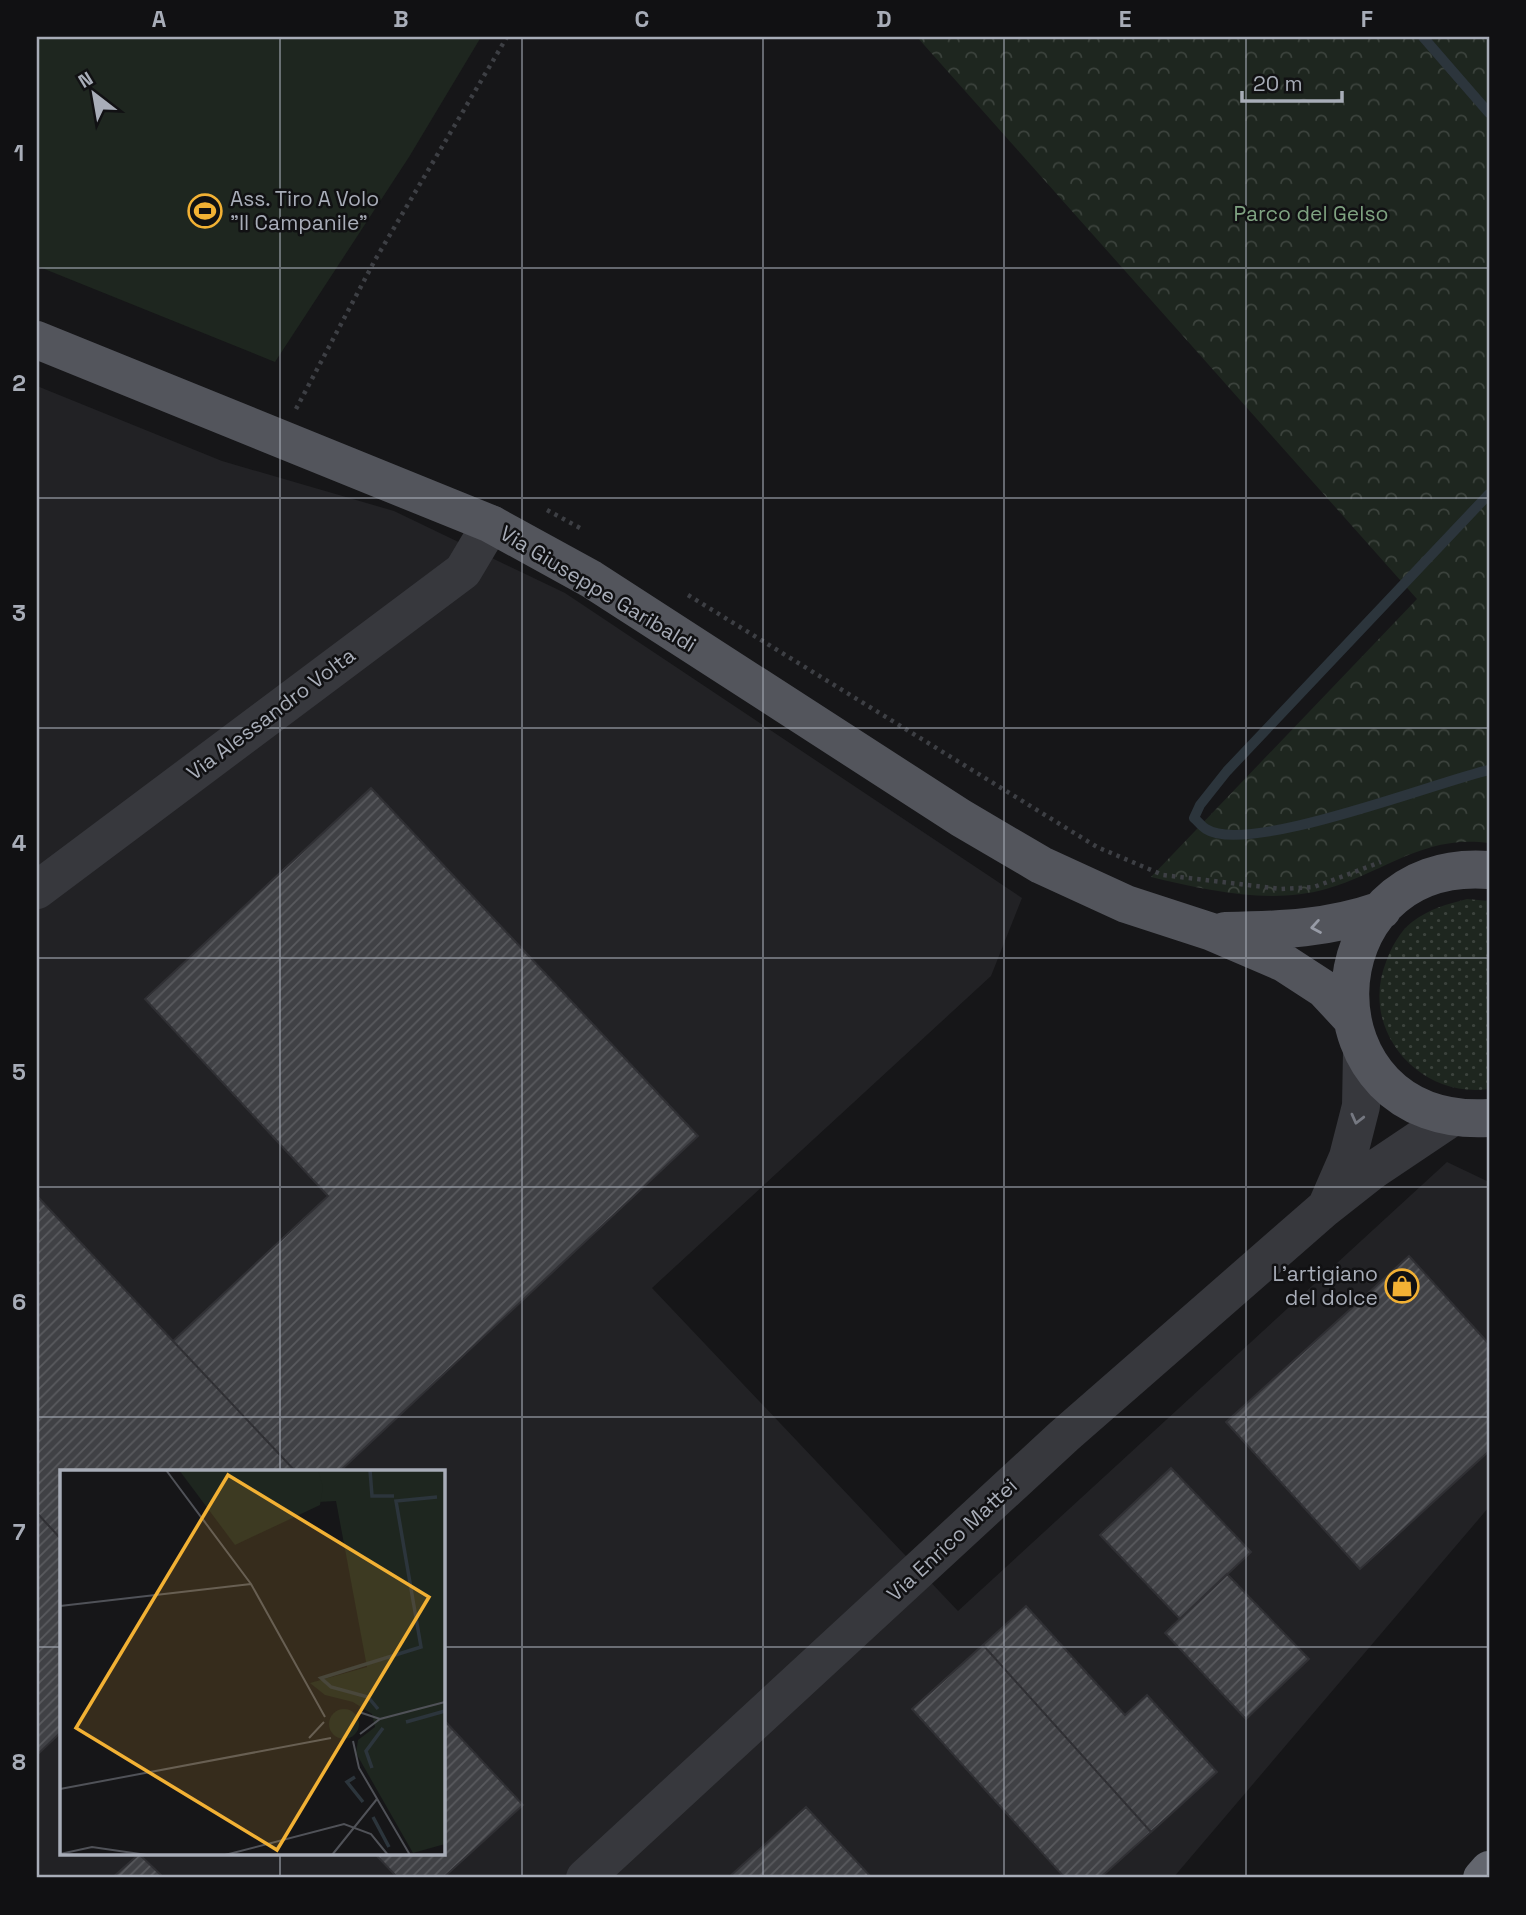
<svg xmlns="http://www.w3.org/2000/svg" width="1526" height="1915" font-family="'Space Grotesk',sans-serif">
<style>
.built{fill:#222225;fill-rule:evenodd}
.grass{fill:url(#grass-dots)}
.park{fill:url(#park-crowns)}
.garden{fill:#1e261f}
.lines{fill:none;stroke-linecap:round;stroke-linejoin:round}
.stream{stroke:#2c353c;stroke-width:10}
.building{fill:url(#building-hatch);stroke:#303034;stroke-width:2}
.path{stroke:#3d3f44;stroke-width:4.5;stroke-dasharray:3.5 5;stroke-linecap:butt}
.minor{stroke:#37383d;stroke-width:38}
.major{stroke:#53555c;stroke-width:38}
.highway{stroke:#63666e;stroke-width:38}
.oneway{stroke:#979ba6}
.oneway2{stroke:#757881}
.grid{fill:none;stroke:#a8adb8;stroke-width:2;stroke-opacity:0.55}
.labels{text-anchor:middle;stroke-width:5;stroke-linejoin:round;paint-order:stroke}
.poi-label{font-size:21px;fill:#a8adb8;stroke:#111113;text-anchor:start}
.park-label{font-size:21px;fill:#7fa381;stroke:#111113}
.street-label{font-size:21px;fill:#a8adb8;stroke:#111113}
.inset-river{fill:none;stroke:#2c353c;stroke-width:3.5}
.inset-road{fill:none;stroke:#505258;stroke-width:2}
.view{fill:#f2b134;fill-opacity:0.15;stroke:#f2b134;stroke-width:3.5}
.inset-edge{fill:none;stroke:#a8adb8;stroke-width:3.5}
.neatline{fill:none;stroke:#a8adb8;stroke-width:2.5}
.grid-label{font-size:23px;text-anchor:middle;font-weight:bold;fill:#a8adb8}
</style>
<defs>
<pattern id="grass-dots" width="8" height="8" patternUnits="userSpaceOnUse" patternTransform="scale(1.75)"><rect width="8" height="8" fill="#1e261f"/><path d="M2 2h.1M6 6h.1" fill="none" stroke="#3c433d" stroke-width="1.8" stroke-linecap="round"/></pattern>
<pattern id="park-crowns" width="20" height="18" patternUnits="userSpaceOnUse" patternTransform="scale(1.75)"><rect width="20" height="18" fill="#1e261f"/><path d="M2 6a3 3 0 1 1 6 0M12 15a3 3 0 1 1 6 0" fill="none" stroke="#3c433d"/></pattern>
<pattern id="building-hatch" width="6" height="6" patternUnits="userSpaceOnUse" patternTransform="scale(1.75)"><rect width="6" height="6" fill="#404145"/><path d="M-1 1l2-2M0 6l6-6M5 7l2-2" fill="none" stroke="#595a5e"/></pattern>
</defs>
<rect width="100%" height="100%" fill="#161618"/>
<path class="built" d="M37 386 222 461 394 511 565 593 1022 898 991 976 652 1288 958 1611 1447 1162 1489 1182V1507L1173 1878H37ZM61 1472H443V1854H61Z"/>
<path class="grass" d="M1467 899 1489 901V1089C1419 1099 1359 1030 1386 962 1391 948 1400 931 1412 922 1429 909 1447 904 1467 899Z"/>
<path class="park" d="M917 37H1489V843C1424 834 1385 872 1326 889 1270 905 1206 890 1151 877L1417 599Z"/>
<path class="garden" d="M37 37H481L409 157 275 362 37 266Z"/>
<g class="lines">
<path class="stream" d="M1423 37 1489 113
M1489 494 1227 771 1200 805 1194 818C1198 821 1201 826 1206 829 1247 856 1436 782 1489 770"/>
</g>
<path class="building" d="M371 788 698 1136 339 1472H296L173 1341 328 1196 145 999Z
M37 1196 173 1341 296 1472H61V1539L37 1513Z
M1409 1256 1489 1344V1451L1360 1569 1226 1422Z
M1171 1468 1251 1552 1180 1619 1100 1535Z
M37 1513 61 1539V1732L37 1755Z
M1227 1574 1309 1659 1246 1719 1165 1633Z
M1026 1606 1125 1715 1147 1695 1217 1772 1151 1832 983 1645Z
M983 1645 1151 1832 1100 1878H1065L912 1709Z
M443 1719 523 1805 443 1878H398L375 1854H443Z
M806 1807 872 1878H728Z
M139 1854 164 1878H112Z"/>
<g class="lines">
<path class="path" d="M296 409 375 260 507 37
M547 510 580 528
M688 595 1097 847 1163 875 1281 889 1314 887 1381 862"/>
<path class="minor" d="M37 890 463 571 491 524
M1328 1203 1348 1157 1361 1106 1362 1051
M585 1878 1064 1436 1325 1208 1372 1171 1451 1118"/>
<path class="major" d="M37 340 491 524 591 579 961 818 1041 865 1126 904 1212 932 1284 963 1324 989 1350 1017
M1489 870C1307 856 1301 1129 1489 1118
M1225 931C1282 930 1327 929 1382 910"/>
<path class="highway" d="M1482 1878 1489 1870"/>
</g>
<defs><path id="oneway-chevron" d="M-2-3.5L2.5 0L-2 3.5" fill="none" stroke-width="1.6" stroke-linecap="round" stroke-linejoin="round" transform="scale(1.75)"/></defs>
<use class="oneway" href="#oneway-chevron" transform="translate(1316 927) rotate(170)"/>
<use class="oneway2" href="#oneway-chevron" transform="translate(1357 1119) rotate(104)"/>
<path class="grid" d="M280 37V1472M522 37V1878M763 37V1878M1004 37V1878M1246 37V1878M37 268H1489M37 498H1489M37 728H1489M37 958H1489M37 1187H1489M37 1417H1489M37 1647H61M443 1647H1489M280 1854V1878"/>
<defs>
<symbol id="stadium-ring" viewBox="-11 -11 22 22"><circle r="9.5" fill="#111113" stroke="#f2b134" stroke-width="1.5"/><path d="M0-5a6.5 5 0 1 0 0 10a6.5 5 0 1 0 0-10ZM-3.5-1.8h7v3.6h-7Z" fill="#f2b134"/></symbol>
<symbol id="shop-ring" viewBox="-11 -11 22 22"><circle r="9.5" fill="#111113" stroke="#f2b134" stroke-width="1.5"/><path d="M-5-2.5h2.3a2.7 3.5 0 0 1 5.4 0H5L5.5 6h-11ZM-1.5-2.5h3a1.5 2.3 0 0 0-3 0Z" fill="#f2b134"/></symbol>
</defs>
<g fill-rule="evenodd">
<use href="#stadium-ring" x="186" y="192" width="38" height="38"/>
<use href="#shop-ring" x="1383" y="1267" width="38" height="38"/>
</g>
<g class="labels">
<g class="poi-label">
<text x="230" y="206">Ass. Tiro A Volo<tspan x="230" dy="24">"Il Campanile"</tspan></text>
<text x="1378" y="1281" text-anchor="end">L'artigiano<tspan x="1378" dy="24">del dolce</tspan></text>
</g>
<g class="park-label">
<text x="1311" y="221">Parco del Gelso</text>
</g>
<g class="street-label">
<text transform="translate(598 589) rotate(31)" y="7">Via Giuseppe Garibaldi</text>
<text transform="translate(271 714) rotate(-37)" y="7">Via Alessandro Volta</text>
<text transform="translate(952 1540) rotate(-43)" y="7">Via Enrico Mattei</text>
</g>
</g>
<g transform="translate(60 1470)">
<rect width="385" height="385" fill="#161618"/>
<path d="M269 254a15 15 0 1 1 30 0a15 15 0 1 1-30 0Z" fill="#1e261f"/>
<path d="M255 0H385V374L353 383 296 283 298 270 315 257 312 244 293 232 265 225 250 213 307 197 276 31 258 32Z" fill="#1e261f"/>
<path d="M119 0H258L263 17 260 35 175 75Z" fill="#1e261f"/>
<path class="inset-river" d="M310 0 312 26H334M318 239 308 227 271 217 261 208 361 177 336 31 377 27M346 252 385 241M312 298 306 281 323 258M295 307 287 312 303 332M313 347 329 377"/>
<path class="inset-road" d="M106 0 191 114 265 247M0 136 191 114M299 242 320 249M300 264 320 249 385 232M249 268 264 252M293 271 299 298 350 385M0 319 271 268M0 384 32 377 87 385M165 385 284 354 311 364 328 385M272 385 317 329"/>
<path class="view" d="M168 5 369 127 217 380 16 258Z"/>
<rect width="385" height="385" class="inset-edge"/>
</g>
<rect width="1526" height="1915" fill="none" stroke="#111113" stroke-width="77"/>
<g transform="translate(94 94) rotate(329)" stroke="#111113" stroke-width="5" paint-order="stroke">
<path d="M0-5L12 26L0 18L-12 26Z" fill="#a8adb8"/>
<text y="-10" font-size="19" font-weight="bold" text-anchor="middle" fill="#a8adb8">N</text>
</g>
<path d="M1242 91v10h100v-10" fill="none" stroke="#a8adb8" stroke-width="3.5"/>
<text x="1253" y="91" font-size="21" fill="#a8adb8" stroke="#111113" stroke-width="5" paint-order="stroke">20 m</text>
<rect x="38" y="38" width="1450" height="1838" class="neatline"/>
<g class="grid-label">
<text x="159" y="27">A</text>
<text x="401" y="27">B</text>
<text x="642" y="27">C</text>
<text x="884" y="27">D</text>
<text x="1125" y="27">E</text>
<text x="1367" y="27">F</text>
<text x="19" y="161">1</text>
<text x="19" y="391">2</text>
<text x="19" y="621">3</text>
<text x="19" y="851">4</text>
<text x="19" y="1080">5</text>
<text x="19" y="1310">6</text>
<text x="19" y="1540">7</text>
<text x="19" y="1770">8</text>
</g>
</svg>
